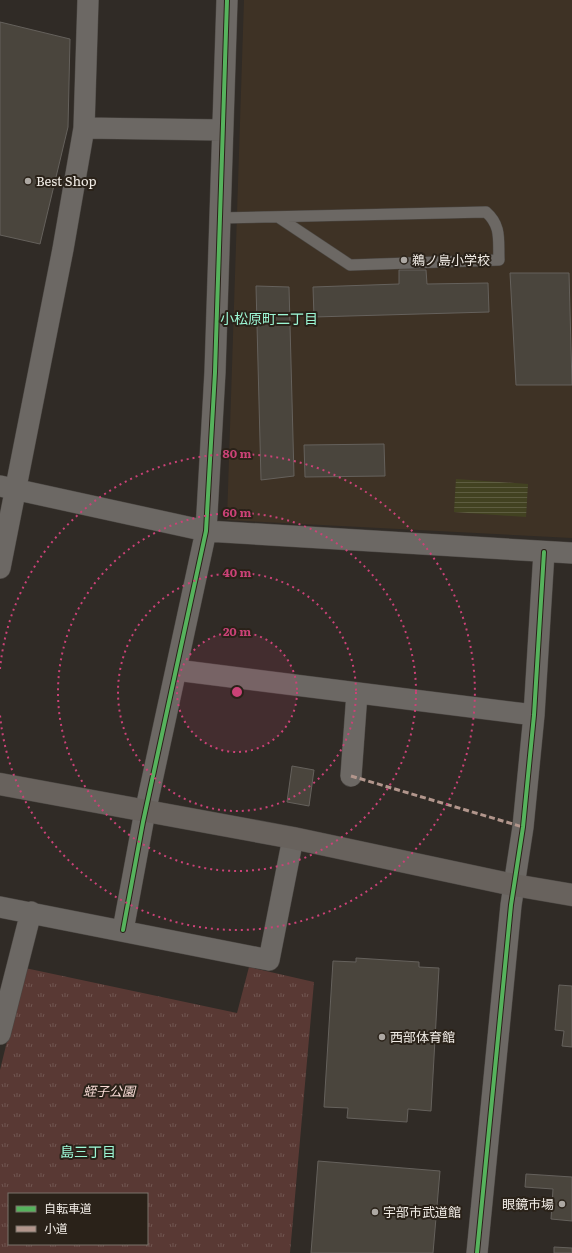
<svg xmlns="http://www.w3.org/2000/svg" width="572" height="1253" font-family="Literata,'Noto Sans JP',serif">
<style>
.built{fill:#3e3225}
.grass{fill:url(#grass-tufts);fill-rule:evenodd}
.water{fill:url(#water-rules)}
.building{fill:#4a453d;stroke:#65615c}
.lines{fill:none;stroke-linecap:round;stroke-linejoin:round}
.lane-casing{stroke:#4b4743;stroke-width:12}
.street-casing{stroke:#4b4743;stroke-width:22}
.secondary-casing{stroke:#4b4743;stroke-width:23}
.lane{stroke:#6c6864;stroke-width:11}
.street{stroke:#6c6864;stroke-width:21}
.secondary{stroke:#68625d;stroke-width:22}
.quiet{stroke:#b2968c;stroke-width:3;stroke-dasharray:6 3;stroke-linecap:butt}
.cycleway-casing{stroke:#2a2219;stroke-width:6}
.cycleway{stroke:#56b35d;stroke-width:4}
.ring{fill:none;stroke:#cb4277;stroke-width:2;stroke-dasharray:2 4}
.poi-dot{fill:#ada8a3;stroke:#2a2219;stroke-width:1.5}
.labels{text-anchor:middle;stroke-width:4;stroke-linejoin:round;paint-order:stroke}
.poi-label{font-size:13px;fill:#f1ece6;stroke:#2a2219;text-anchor:start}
.park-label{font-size:13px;font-style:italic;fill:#f9dcd7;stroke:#2a2219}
.neighbourhood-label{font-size:14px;fill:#9cf7d5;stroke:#2a2219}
.centre{fill:#cb4277;stroke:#2a2219;stroke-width:2}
.ring-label{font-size:12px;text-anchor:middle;font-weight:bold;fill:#cb4277;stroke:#2a2219;stroke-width:4;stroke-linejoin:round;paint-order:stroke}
</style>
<defs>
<pattern id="grass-tufts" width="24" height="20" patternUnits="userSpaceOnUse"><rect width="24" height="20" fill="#593934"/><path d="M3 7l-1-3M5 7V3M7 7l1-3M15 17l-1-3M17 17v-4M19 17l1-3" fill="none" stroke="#715651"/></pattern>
<pattern id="water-rules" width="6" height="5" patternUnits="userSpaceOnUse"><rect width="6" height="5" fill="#424221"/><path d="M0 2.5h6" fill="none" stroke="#5e5d41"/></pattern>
</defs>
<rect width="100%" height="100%" fill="#302b26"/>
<path class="built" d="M244 0H572V538L227 520Z"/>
<path class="grass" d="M249 967 314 982 290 1253H0V1070L25 968 237 1013ZM9 1194H147V1244H9Z"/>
<path class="water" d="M456 479 528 484 526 517 454 512Z"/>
<path class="building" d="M0 22 70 39 68 127 40 244 0 235Z
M399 270H426L427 284 488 283 489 312 314 317 313 287 399 284Z
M510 273H569L572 385H516Z
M256 286 289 287 294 476 261 480Z
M384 444 385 476 305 477 304 445Z
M292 766 314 770 309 806 287 802Z
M356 958 419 962V967L439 968 431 1111 408 1109 407 1122 347 1118 348 1108 324 1107 333 961 356 962Z
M559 985 572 986V1047L562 1046 564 1031 555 1030Z
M318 1161 440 1171 433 1253H311Z
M526 1174 572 1177V1221L551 1219 553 1189 525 1187Z
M554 1247 572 1248V1253H554Z"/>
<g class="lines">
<defs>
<path id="lane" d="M219 218 486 212C502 226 498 241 499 260L350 265 278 217"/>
<path id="street" d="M84 128 222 130
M0 486 206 531 572 553
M0 568 63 249 84 128 88 0
M176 670 534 715
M351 776 357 693
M0 907 269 960 293 838
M123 930 143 822 206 531 215 372 227 0
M0 1034 31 912
M477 1253 511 905 523 827 534 715 544 552"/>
<path id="secondary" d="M0 784 293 838 514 885 572 895"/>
</defs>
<use href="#lane" class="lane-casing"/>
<use href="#street" class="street-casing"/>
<use href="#secondary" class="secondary-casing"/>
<use href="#lane" class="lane"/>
<use href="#street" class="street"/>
<use href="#secondary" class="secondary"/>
<path class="quiet" d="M351 776 523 827"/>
<defs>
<path id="cycleway" d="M123 930 143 822 206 531 215 372 227 0
M477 1253 511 905 523 827 534 715 544 552"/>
</defs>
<use href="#cycleway" class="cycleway-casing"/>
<use href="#cycleway" class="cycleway"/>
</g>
<circle cx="237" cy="692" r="60" fill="#cb4277" fill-opacity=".12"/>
<g class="ring">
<circle cx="237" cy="692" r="60"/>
<circle cx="237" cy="692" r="119"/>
<circle cx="237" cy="692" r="179"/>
<path d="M0 669A238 238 0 1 1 0 715"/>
</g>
<g class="poi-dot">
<circle cx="28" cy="181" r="4"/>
<circle cx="404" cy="260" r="4"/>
<circle cx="382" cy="1037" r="4"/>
<circle cx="562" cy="1204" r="4"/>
<circle cx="375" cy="1212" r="4"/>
</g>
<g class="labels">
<g class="poi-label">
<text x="36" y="186">Best Shop</text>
<text x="412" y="265">鵜ノ島小学校</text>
<text x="390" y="1042">西部体育館</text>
<text x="554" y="1209" text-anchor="end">眼鏡市場</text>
<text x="383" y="1217">宇部市武道館</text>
</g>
<g class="park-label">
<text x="109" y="1096">蛭子公園</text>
</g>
<g class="neighbourhood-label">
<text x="269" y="324">小松原町二丁目</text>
<text x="88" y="1157">島三丁目</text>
</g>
</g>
<circle cx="237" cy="692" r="6" class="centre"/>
<g class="ring-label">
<text x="237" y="458">80 m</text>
<text x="237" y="517">60 m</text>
<text x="237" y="577">40 m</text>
<text x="237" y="636">20 m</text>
</g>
<rect x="8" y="1193" width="140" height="52" fill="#2a2219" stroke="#7a736b"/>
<rect x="16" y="1206" width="20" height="6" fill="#56b35d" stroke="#7a736b"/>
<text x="44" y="1213" font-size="12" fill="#f1ece6">自転車道</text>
<rect x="16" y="1226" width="20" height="6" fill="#b2968c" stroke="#7a736b"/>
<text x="44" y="1233" font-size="12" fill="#f1ece6">小道</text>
</svg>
